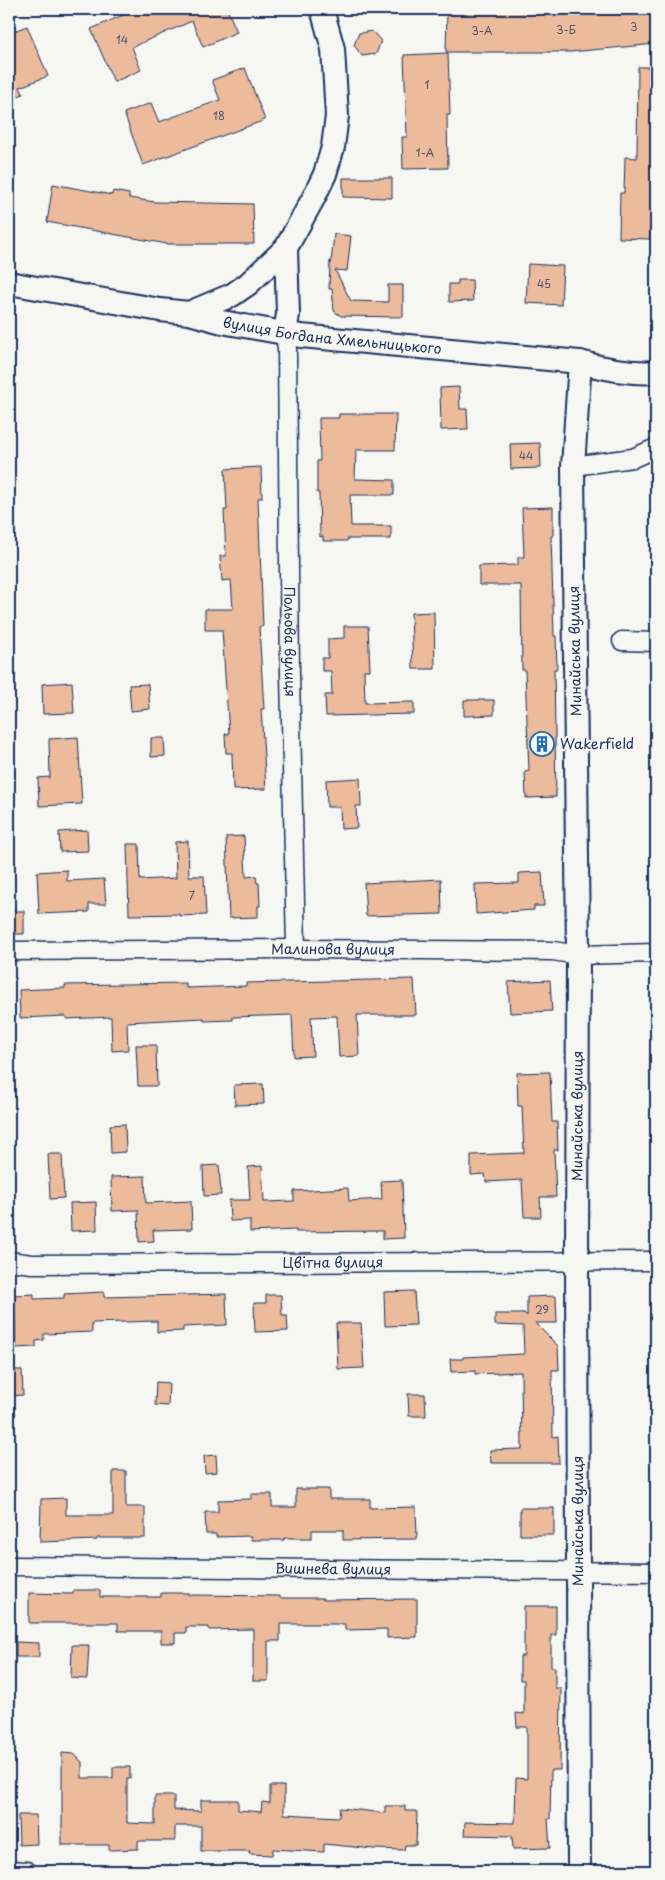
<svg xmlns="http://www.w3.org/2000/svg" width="665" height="1880" font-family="'Playpen Sans',sans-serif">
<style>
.building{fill:#ebbb9c;stroke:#1b2f5e}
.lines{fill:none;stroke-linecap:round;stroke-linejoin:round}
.minor-casing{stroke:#1b2f5e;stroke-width:21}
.tertiary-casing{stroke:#1b2f5e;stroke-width:26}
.minor{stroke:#f6f6f2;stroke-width:18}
.tertiary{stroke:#f6f6f2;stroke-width:22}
.labels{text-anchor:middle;stroke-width:4;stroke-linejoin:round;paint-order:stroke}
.number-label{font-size:11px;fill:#4f526e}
.street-label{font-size:14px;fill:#1b2f5e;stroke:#f6f6f2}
.poi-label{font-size:14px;fill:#1b2f5e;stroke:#f6f6f2;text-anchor:start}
</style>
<rect width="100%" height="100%" fill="#f6f6f2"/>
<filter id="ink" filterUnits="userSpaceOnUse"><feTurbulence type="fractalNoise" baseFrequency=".02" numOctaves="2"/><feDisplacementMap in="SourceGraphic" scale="10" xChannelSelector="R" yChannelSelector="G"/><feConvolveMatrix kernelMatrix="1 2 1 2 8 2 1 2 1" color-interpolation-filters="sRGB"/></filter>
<g filter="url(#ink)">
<path class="building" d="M137 9H227L237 32 203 47 192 21 132 47 141 70 114 82 91 29Z
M447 9H601V10L656 9V44L570 52H446Z
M27 26 48 76 20 87 23 94 9 100V33Z
M372 31 381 41 376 54 362 56 354 45 359 33Z
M448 53 450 115H447L448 168 403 169 402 137H407L404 55Z
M638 67H656V194L651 193 650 239 619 238 620 193H624L625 157 637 158Z
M245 68 265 120 143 165 124 113 151 103 159 122 220 100 212 80Z
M343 178H392V198L343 197Z
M53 184 112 195 113 191 129 194V198L155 202 253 204 254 244H167L47 222Z
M334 234 351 236 347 271 335 270 351 301 388 302V285H403V317L341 316 334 311 332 289H329L330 261 331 264Z
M528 264 563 266 561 305 526 303Z
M458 280H472L473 301 449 302V284H458Z
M459 387 460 409H467L468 429 441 430 440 388Z
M339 414H396L395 450H356L355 479 394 480V495H350L351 526H391V539H347V541H323V536L320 537 319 493H317V461H320L319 418H339Z
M540 443 541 468 511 469 510 444Z
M261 467 262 498H258L263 626 259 627 264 709H261L262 724 266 789 233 790 232 753H226L225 734H229L222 630H205V609H233L231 580 222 581 220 556H226L224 510H227L225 469Z
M553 507V536H551L554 636H556L557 669H554L556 797 526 798 525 772 529 771 525 670H522L521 585H479V566L518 565V557H524L522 508Z
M434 612 435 669H413L411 613Z
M344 626H368L370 670H364L365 703 414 702V714L326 716 325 695H332L331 671H322V658H328V639L344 638Z
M72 682 74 713 43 714 42 684Z
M148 684 150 709 131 711 129 685Z
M464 700H494V715L464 716Z
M78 737 82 804 39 806 38 778 50 777 49 739Z
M151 738H164L165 756 151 757Z
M360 778 361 806H356L357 828 341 829 340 807H327L326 780Z
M87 830 88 851 60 852 59 832Z
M244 836 246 877 256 876 257 883H259L260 906H258V917L229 918 226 837Z
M188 841 189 876H204L206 915 179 916V914L129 915 127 844H139L140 880 176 878 175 842Z
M67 870V881L104 879 106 904H89V912L39 914 37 872Z
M542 872 544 906H534V910L476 914 475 884 519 883V873Z
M441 879 442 914 366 916 364 883Z
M9 911H24V934H9Z
M414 979 416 1015H357L359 1056 339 1057 337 1016 311 1017 313 1056 294 1057 292 1015 233 1017V1020L204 1021V1018L127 1022 128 1050 112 1051 111 1017 66 1019V1016L20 1018 19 990 65 988V985L186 983V988L246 986V983Z
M550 980 552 1011 510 1013 508 982Z
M136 1045H156L157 1086H138Z
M550 1072 552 1122H557L558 1150H554L556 1197H540L541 1217H524L522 1180 486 1182 485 1174 471 1175V1155L524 1153 522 1106H518L517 1073Z
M263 1084 264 1104 235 1105 234 1085Z
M125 1124 126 1152 111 1153 110 1125Z
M48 1154H62L64 1198 50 1199Z
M219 1165 221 1195 204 1196 203 1166Z
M262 1166 264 1202 294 1201V1191L348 1188 349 1201 382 1199 381 1181 402 1180 404 1238 383 1239V1231L296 1232V1230L250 1232V1220L230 1221 229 1200H250L248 1167Z
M145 1176 146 1203 191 1201 192 1229 153 1230 154 1241 139 1242 138 1210 112 1211 111 1177Z
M96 1202 97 1230 71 1231 70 1203Z
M414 1291 416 1325 385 1326 384 1292Z
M104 1292V1297L226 1294 227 1325 183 1327V1331L157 1332V1321L92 1323V1332L44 1334V1340L36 1341V1347L16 1348 14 1295 34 1294V1299L64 1298V1294Z
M266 1295H281L282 1315H287L288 1331 255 1332 254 1303H266Z
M556 1296 557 1323H535L558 1346 559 1370H552L553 1437 558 1436 559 1463H491L490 1450 522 1449 521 1372 475 1374V1371L451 1372 450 1359H463V1357L524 1354 523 1326 495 1325V1314H523V1312L527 1316V1297Z
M336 1323H361L364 1368 338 1369Z
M9 1370H22L23 1395 9 1396Z
M156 1382 169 1383 168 1406 155 1405Z
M408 1394H425L426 1416H409Z
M216 1455 217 1472 205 1473 204 1456Z
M113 1471H126V1507H145V1538H97V1540L40 1542 41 1499 66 1498V1515H113Z
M296 1489H329V1499H370V1508L416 1507 417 1539 343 1540V1530H312V1538H284V1540H251V1536L216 1537V1534H206L205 1512H218V1500L251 1499V1494H272V1507H296Z
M520 1508H554V1535H520Z
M73 1590H100V1597H161V1593H189V1595L280 1596V1598H323V1600L417 1599V1637L387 1638V1629L345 1630V1624H280V1641H268V1681H253V1629L209 1630V1627H186V1633H175V1643H161V1631H118V1623H29V1593L73 1594Z
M524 1606H556V1635H551V1667H555V1688H561L560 1770H551L550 1819H548L550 1848 513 1849 512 1836 464 1835 465 1822 515 1823 516 1778 527 1779V1727H517L516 1713 524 1714V1680H520V1656H524Z
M16 1642 39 1643V1657H16Z
M72 1645H89L87 1679 71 1678Z
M62 1753 74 1754 82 1762V1778H113V1767H130V1779H127V1823L155 1824V1796H174V1810L201 1811V1800H238V1810L261 1812 262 1802 270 1803V1786H284V1814L339 1817 340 1808 385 1813V1806H405V1811H417L416 1845H405L404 1850 374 1849 324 1844V1852L273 1849 272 1855 249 1854 250 1851H201V1826H175V1841H138V1849L109 1850V1845H62Z
M18 1815H36L37 1844 19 1845Z"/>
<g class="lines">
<defs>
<g id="minor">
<path id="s1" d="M285 334 287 349 290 674 296 949"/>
<path d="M573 466 633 458 656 448"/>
<path d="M622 641 656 642"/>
<path id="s2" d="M9 951 296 949 553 951 578 955 656 953"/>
<path id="s3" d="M9 1261 32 1264 656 1261"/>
<path id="s4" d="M9 1566 656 1572"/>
<path d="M9 1870 27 1871"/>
</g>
<g id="tertiary">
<path id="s5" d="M9 283 160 310 189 313 222 322 301 336 580 362C605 369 630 374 656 372"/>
<path d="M189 313 232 295 248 284 286 248 313 199 325 174 333 147 337 116 333 49 322 9"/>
<path d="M285 334 288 314 286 248"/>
<path id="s6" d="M579 1871 577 1261 578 955 573 466 580 362"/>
</g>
</defs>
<use href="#minor" class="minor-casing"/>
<use href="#tertiary" class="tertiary-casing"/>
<use href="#minor" class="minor"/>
<use href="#tertiary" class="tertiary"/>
</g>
</g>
<defs>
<symbol id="building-ring" viewBox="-11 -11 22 22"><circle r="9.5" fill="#f6f6f2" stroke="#1f6fb2" stroke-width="1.5"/><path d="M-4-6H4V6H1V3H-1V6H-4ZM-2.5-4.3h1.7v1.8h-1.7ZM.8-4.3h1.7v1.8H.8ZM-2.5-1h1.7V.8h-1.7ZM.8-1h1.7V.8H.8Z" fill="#1f6fb2"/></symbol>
</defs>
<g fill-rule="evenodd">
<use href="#building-ring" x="528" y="730" width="28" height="28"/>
</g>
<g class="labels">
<g class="number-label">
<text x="634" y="31">3</text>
<text x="566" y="34">3-Б</text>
<text x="482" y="35">3-А</text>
<text x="122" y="44">14</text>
<text x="427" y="89">1</text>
<text x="219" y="120">18</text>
<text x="425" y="157">1-А</text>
<text x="544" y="288">45</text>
<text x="526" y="460">44</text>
<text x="192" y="900">7</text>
<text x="542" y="1314">29</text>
</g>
<g class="street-label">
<text dy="5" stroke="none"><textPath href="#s5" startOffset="328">вулиця Богдана Хмельницького</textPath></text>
<text dy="5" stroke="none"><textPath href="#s1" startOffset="308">Польова вулиця</textPath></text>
<text transform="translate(575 651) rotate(-91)" y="5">Минайська вулиця</text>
<text dy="5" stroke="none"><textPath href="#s2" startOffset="324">Малинова вулиця</textPath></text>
<text dy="5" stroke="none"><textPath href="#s6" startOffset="755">Минайська вулиця</textPath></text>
<text dy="5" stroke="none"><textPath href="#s3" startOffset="324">Цвітна вулиця</textPath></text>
<text transform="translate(578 1521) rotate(-90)" y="5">Минайська вулиця</text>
<text dy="5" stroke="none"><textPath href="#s4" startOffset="324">Вишнева вулиця</textPath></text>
</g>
<g class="poi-label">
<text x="560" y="749">Wakerfield</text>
</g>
</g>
<rect width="665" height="1880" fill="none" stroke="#f6f6f2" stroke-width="30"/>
<rect x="15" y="15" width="635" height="1850" fill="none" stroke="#1b2f5e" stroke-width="2" filter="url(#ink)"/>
</svg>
